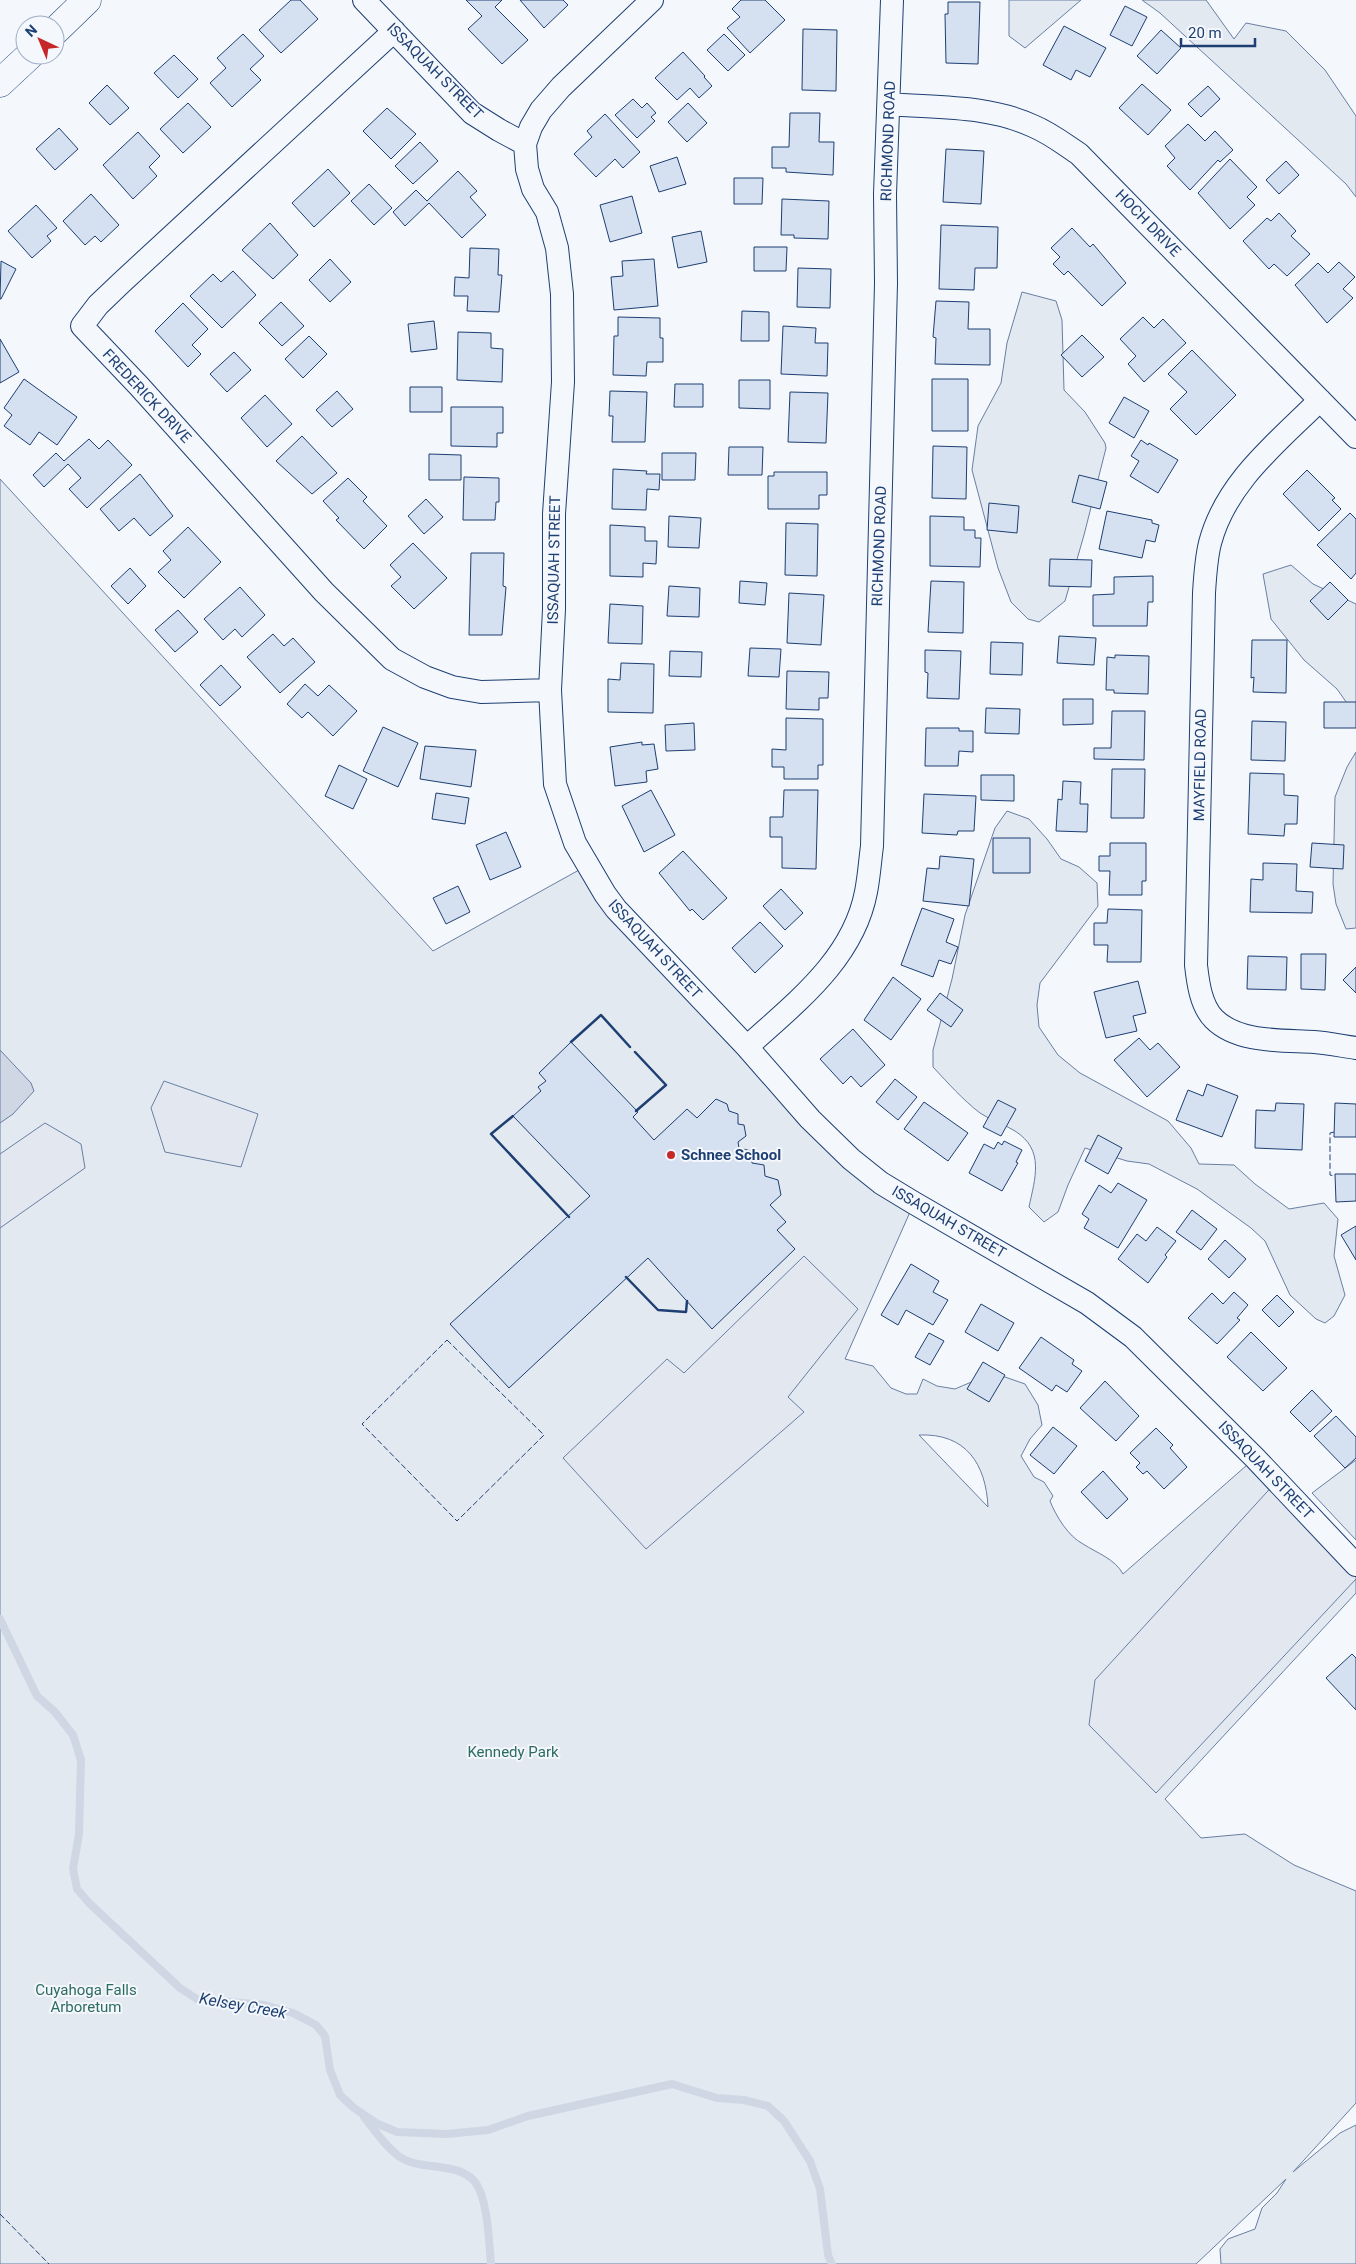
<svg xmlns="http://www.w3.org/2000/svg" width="1356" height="2264" font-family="Roboto,sans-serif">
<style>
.green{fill:#e3e9f0;stroke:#687fa3;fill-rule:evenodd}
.parking{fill:#e3e8f0;stroke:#687fa3}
.water{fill:#cfd7e4;stroke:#687fa3}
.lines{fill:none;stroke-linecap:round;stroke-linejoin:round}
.stream{stroke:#cfd7e4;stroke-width:8}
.building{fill:#d5e0f0;stroke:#1d3f73}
.minor-casing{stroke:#1d3f73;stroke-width:24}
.tertiary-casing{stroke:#1d3f73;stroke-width:29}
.minor{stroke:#f4f7fb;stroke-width:22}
.tertiary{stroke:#f4f7fb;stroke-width:28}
.fence{stroke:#1d3f73;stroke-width:1;stroke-dasharray:6 2.5;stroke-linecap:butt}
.wall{stroke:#1d3f73;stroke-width:2.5}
.poi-dot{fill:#c62828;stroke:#f4f7fb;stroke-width:2}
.labels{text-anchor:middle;stroke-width:4;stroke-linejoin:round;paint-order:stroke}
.street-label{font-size:15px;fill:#1d3f73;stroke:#f4f7fb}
.poi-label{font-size:15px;font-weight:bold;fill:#1d3f73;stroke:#f4f7fb;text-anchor:start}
.park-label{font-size:15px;fill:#2c6c60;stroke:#f4f7fb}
.water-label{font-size:16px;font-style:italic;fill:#1d3f73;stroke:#f4f7fb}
</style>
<rect width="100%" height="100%" fill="#f4f7fb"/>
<path class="green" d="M1009 0H1081L1025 48 1009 36Z
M1142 0H1206L1234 39 1246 23 1286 31 1325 70 1356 116V197L1346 184 1160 13Z
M1022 292 1056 301 1062 320 1064 390 1085 412 1105 443 1106 448 1084 535 1065 601 1039 622 1028 619 1011 602 998 568 972 470 978 426 1001 383 1007 343Z
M0 479 433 951 588 865 747 1047 914 1203 845 1359 873 1366 891 1388 906 1394H917L923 1379 937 1386 955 1389 983 1377H1005L1025 1384 1038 1405 1042 1425 1030 1439 1021 1456 1034 1477 1044 1482 1053 1496 1050 1501C1056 1516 1068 1536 1083 1544 1097 1553 1115 1559 1123 1574L1255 1458 1356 1564V1593L1165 1799 1201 1838 1245 1834 1294 1865 1356 1891V2103L1293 2172 1340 2133 1356 2125V2264H1221L1220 2249 1228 2239 1255 2229 1262 2208 1277 2193 1286 2179 1196 2264H0ZM919 1435C966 1433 986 1464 988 1507Z
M1291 565 1313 584 1356 604V716L1337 689 1304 660 1271 619 1263 574Z
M1356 752V928L1346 929 1336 904 1333 884 1335 797 1347 767Z
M1007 811 1029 819 1047 839 1061 859 1079 867 1097 883 1098 906 1040 983 1037 1005 1039 1027 1058 1055 1080 1073 1168 1121 1191 1148 1199 1164 1234 1165 1255 1184 1289 1209 1324 1203 1338 1219 1334 1256 1345 1295 1334 1316 1325 1323 1316 1319 1290 1295 1265 1241 1251 1228 1197 1189 1149 1164 1127 1161 1085 1148 1068 1185 1058 1212 1044 1222 1029 1207C1035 1178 1045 1150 1015 1131 1004 1124 990 1120 980 1113 963 1100 948 1083 933 1067V1050L952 979 965 915 995 828Z
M1356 1460V1540L1312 1493Z"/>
<path class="parking" d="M164 1081 258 1114 241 1167 165 1152 151 1108Z
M45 1123 81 1144 85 1168 0 1228V1154Z
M804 1256 858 1309 788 1397 804 1412 646 1549 563 1458 667 1359 684 1373Z
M1277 1481 1356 1564V1579L1156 1793 1089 1725 1095 1680Z"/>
<path class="water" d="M0 1050 31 1083 34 1091 13 1114 0 1123Z"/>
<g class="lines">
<path class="stream" d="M0 1619 37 1696 55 1712 73 1735 81 1760 79 1834 73 1869 77 1889 89 1903 180 1988 197 1999 264 2005 293 2013 316 2025 325 2036 330 2070 340 2095 354 2108 378 2124 397 2132 446 2134 488 2130 528 2116 672 2084 717 2098 744 2100 768 2106 784 2121 810 2161 820 2189 828 2255 832 2264
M364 2117C375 2131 386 2147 400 2157 420 2171 458 2161 475 2182 488 2199 489 2243 491 2264"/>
</g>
<path class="building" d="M291 0H300L318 19 281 53 259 30Z
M466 0H502L495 7 528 40 502 64 468 29 482 16Z
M520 0H563L568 5 544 28Z
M741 0H765L785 20 750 53 727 28 740 17 732 9Z
M948 2H980L978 64 946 63 945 14H948Z
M1125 6 1147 17 1132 46 1110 35Z
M1064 26 1106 48 1090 77 1076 70 1071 80 1043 65Z
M803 29 837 30 836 91 802 90Z
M1161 30 1181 48 1157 74 1137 56Z
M243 34 264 56 250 69 261 80 232 107 210 83 226 68 217 58Z
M724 34 745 55 728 71 707 50Z
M683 52 705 76 704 77 712 86 699 98 690 88 677 100 655 78Z
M174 55 198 79 178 98 154 73Z
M1142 84 1171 110 1148 135 1119 108Z
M107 85 129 108 110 125 89 103Z
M1208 86 1220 99 1201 117 1188 104Z
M633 99 642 108 647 103 656 113 651 117 655 121 637 138 615 115Z
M188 103 211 127 183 153 160 129Z
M688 103 707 123 687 142 668 122Z
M387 108 416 134 391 159 363 131Z
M790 113H820L819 142H834L833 175 786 172V168H772V147H789Z
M605 114 640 152 623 168 615 159 596 177 574 154 592 137 587 131Z
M1188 124 1205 141 1215 131 1233 150 1220 162 1218 160 1190 190 1167 166 1175 158 1165 146Z
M59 128 78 149 55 170 36 149Z
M138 132 160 156 149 167 157 176 133 199 103 165Z
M420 142 438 161 413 184 395 166Z
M946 149 984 151 981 204 943 202Z
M677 157 686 184 659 192 650 166Z
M1230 159 1257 187 1247 197 1255 205 1230 229 1198 193Z
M1286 161 1299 175 1279 194 1266 180Z
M328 169 350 193 314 227 292 203Z
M458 171 477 191 470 197 486 215 462 238 429 203 405 226 393 212 416 190 427 201Z
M734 178H763L762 204H734Z
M369 184 392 208 374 225 351 201Z
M91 194 119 225 101 242 95 236 85 245 63 221Z
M632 196 642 233 610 242 600 205Z
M782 199 829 201 828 239 794 238V235H781Z
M36 205 57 228 47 236 51 241 32 258 8 231Z
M1279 213 1296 231 1291 236 1310 254 1287 276 1274 264 1269 269 1243 241 1267 218 1271 221Z
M270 223 298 255 273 279 242 250Z
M941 225 998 227 997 268H975L974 290 939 289Z
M1072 228 1090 247 1093 244 1126 283 1102 306 1068 271 1064 275 1053 264 1060 257 1051 248Z
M701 231 707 262 678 268 672 237Z
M754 247H787L786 271H754Z
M470 248 499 249 498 275H502L499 312 467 311 468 296H454L455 277 469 278Z
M330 259 351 282 330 302 309 280Z
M654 259 658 306 614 310 611 277 623 276 622 261Z
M1 261 16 269 1 299H0Z
M1339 262 1355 277 1343 289 1353 298 1327 323 1295 285 1318 263 1328 273Z
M798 268 831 269 830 308 797 307Z
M233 271 256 295 222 328 190 296 213 274 221 282Z
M936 301 969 302 968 329H990V365L935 364 936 338 933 337Z
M281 302 304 326 282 346 259 323Z
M183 303 208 329 192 345 201 354 188 367 155 331Z
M742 311 769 312V341H741Z
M618 317 660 318V338H663V362H647L646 376 613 375 614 336H618Z
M1143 317 1154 328 1163 319 1186 343 1144 382 1128 364 1136 356 1120 339Z
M434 321 437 349 411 352 408 324Z
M783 326 816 328 815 343H828L827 376 781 374Z
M458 332 491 333V348L503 349 502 382 457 380Z
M1082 335 1104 357 1082 377 1061 355Z
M309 336 327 354 303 378 285 359Z
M0 339 19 372 0 383Z
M1192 350 1236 395 1196 435 1170 409 1187 392 1168 374Z
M234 352 251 370 227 392 210 374Z
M24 379 77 417 57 445 39 432 30 445 4 426 12 415 4 408Z
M932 379H968V431H932Z
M739 380H770V409L739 408Z
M675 384H703V407H674Z
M410 387H442V412H410Z
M337 391 353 409 332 427 316 410Z
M610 391 647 392 645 442H612L613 416H609Z
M790 392 828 393 826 443 788 442Z
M265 395 292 424 267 447 241 418Z
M1124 397 1149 411 1134 438 1109 423Z
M451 407H503V433H497V447L451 446Z
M302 436 337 473 312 494 276 461Z
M89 439 99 449 108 440 132 465 87 508 69 489 81 478 68 464 44 487 33 475 56 453 64 461Z
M1141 440 1148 445 1149 443 1178 460 1158 493 1130 476 1139 461 1131 456Z
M933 446 967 447 966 499 932 498Z
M729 447H763L762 475H728Z
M662 453H696L695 480H662Z
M429 454 461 455V480H429Z
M613 469 647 471 646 474H660L659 490 647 489 646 510 612 509Z
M1307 470 1335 498 1332 500 1341 509 1319 531 1283 494Z
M774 472H827V495H819V509H768V476H774Z
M140 474 173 516 150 536 134 518 119 531 100 509Z
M1079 475 1107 482 1100 509 1072 502Z
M464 477 499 478V502H496L495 520H463Z
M348 478 367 497 363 501 387 526 364 549 336 520 339 518 323 501Z
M426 499 443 517 424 534 408 516Z
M989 503 1019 506 1017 533 987 530Z
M1107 511 1152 520V523L1159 525 1155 542 1146 540 1142 558 1099 549Z
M1350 513 1356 519V573L1351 579 1317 545Z
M669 516 701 518 699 548 668 547Z
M930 516 964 517V530H975V538H981L980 567 930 566Z
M786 523 818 524 817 576 785 575Z
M610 525 645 527V541H657L656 564 643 563V577L610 576Z
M188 527 221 562 184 598 158 572 171 560 163 551Z
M413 543 447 578 414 609 391 586 401 577 390 565Z
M471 553H504L503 586 506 587 502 635H469Z
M1050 559 1092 560 1091 587 1049 586Z
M130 568 146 586 128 604 111 586Z
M1153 576V602H1148L1147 626H1093V595L1114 594V577Z
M740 581 767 583 765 605 739 603Z
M931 581 964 582 963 633 928 632Z
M1330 582 1348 600 1328 620 1310 601Z
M669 586 700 588 699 617 667 616Z
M240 587 265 615 242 637 235 629 223 640 204 619Z
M789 593 824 595 821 645 787 643Z
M610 604 643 606 642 644 608 643Z
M178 610 198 632 175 652 155 630Z
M273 634 284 646 293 638 315 662 280 693 247 657Z
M1059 636 1096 638 1094 665 1057 663Z
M1252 640H1287L1286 693 1253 692 1254 677 1251 678Z
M991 642 1023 643 1022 675 990 674Z
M750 648 781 649 779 677 748 676Z
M925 650 961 651 959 699 927 698 928 673 925 672Z
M670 651 702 652 701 677 669 676Z
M1115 655 1149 656 1148 694 1114 693V690H1106L1107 657 1115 658Z
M621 663 654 664 653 713 608 712V679L620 680Z
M221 665 241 687 220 706 200 685Z
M787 671 829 672 828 698H819V710L786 709Z
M305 684 318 696 329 685 357 711 333 736 308 712 302 718 287 704Z
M1063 699H1093V724L1063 725Z
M1324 702H1356V728H1324Z
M986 708 1020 709 1019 734 985 733Z
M1112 711H1145L1144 760 1094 759V748H1111Z
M786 718 823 719V765H818V779H784V767H772V749L786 750Z
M1252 721 1286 722 1285 761 1251 760Z
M694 723 695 750 666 751 665 725Z
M383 727 418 743 398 787 363 771Z
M926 728H959V731H973V752L959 751 958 766H925Z
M642 742V745L654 744 658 769 646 771 647 782 615 786 610 747Z
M425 746 476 750 471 787 420 779Z
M339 765 367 779 353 809 325 796Z
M1112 769H1145L1144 818H1111Z
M1250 773 1284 774V795L1298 796 1297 824H1285L1284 836 1248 834Z
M981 775H1014V801L981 800Z
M1063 781 1081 782 1080 804H1088L1087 832 1056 831 1058 799 1062 800Z
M651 790 675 835 644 852 622 806Z
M784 790H818L816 869 782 868V837H770V817H783Z
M436 793 469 798 465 824 432 819Z
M924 794 976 796 974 831H958L957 835 922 833Z
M506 832 521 867 490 880 476 845Z
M993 838H1030V873H993Z
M1110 843H1146V881H1142V895H1109L1110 871H1099V856H1110Z
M1312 843 1344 845 1343 869 1310 867Z
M683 851 727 898 703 920 692 909 690 911 659 873Z
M940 856 974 859 969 906 923 901 927 868 939 869Z
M1263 863 1297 864 1296 891 1313 892 1312 913 1250 912 1251 879 1263 880Z
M458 886 470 912 446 924 433 898Z
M781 889 803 913 785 930 763 906Z
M922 908 954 919 946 942 958 947 951 964 939 960 933 977 901 965Z
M1108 909 1142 910 1141 962H1107L1108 945H1094V923H1107Z
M760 922 783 946 755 973 732 948Z
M1301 954H1326L1325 990 1301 989Z
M1248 956 1287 957 1286 990 1247 989Z
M1356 967V993L1343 980Z
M893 977 921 999 891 1040 864 1020Z
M1138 981 1146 1013 1133 1016 1137 1031 1106 1038 1094 992Z
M940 993 963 1010 951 1027 927 1010Z
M853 1029 885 1065 861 1087 851 1076 843 1084 820 1059Z
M1139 1038 1150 1050 1158 1043 1180 1067 1147 1097 1114 1060Z
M571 1042 638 1112 633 1117 654 1140 687 1109 697 1118 716 1099 727 1104 729 1111 738 1114V1124L744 1125 746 1136 738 1142 739 1148 751 1151 752 1163 764 1165 765 1176 778 1180 781 1195 770 1205 786 1222 777 1230 795 1249 712 1329 648 1258 509 1388 450 1324 590 1196 513 1116 541 1091 538 1087 546 1081 539 1073Z
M895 1079 917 1097 898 1120 876 1102Z
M1207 1084 1238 1096 1222 1137 1176 1120 1188 1090 1203 1096Z
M998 1100 1016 1109 1001 1136 983 1127Z
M924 1102 968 1133 948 1161 904 1129Z
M1276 1103 1304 1104 1302 1150 1255 1148 1256 1110 1275 1111Z
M1335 1103 1356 1104V1137H1334Z
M1098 1135 1122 1148 1108 1174 1085 1161Z
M1004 1141 1022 1150 1016 1162 1018 1163 1002 1191 969 1173 984 1144 994 1149 998 1142 1002 1145Z
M1335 1174H1356V1201L1336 1202Z
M1118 1183 1147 1200 1118 1248 1084 1228 1089 1219 1082 1214 1099 1185 1111 1193Z
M1192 1210 1217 1229 1201 1250 1176 1232Z
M1356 1226V1260L1341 1235Z
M1157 1227 1176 1241 1165 1255 1167 1257 1148 1283 1118 1259 1137 1234 1146 1241Z
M1225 1240 1246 1259 1229 1278 1208 1259Z
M911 1264 939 1281 933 1292 948 1300 933 1325 906 1310 898 1325 881 1315Z
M1234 1292 1248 1305 1237 1318 1240 1320 1217 1344 1188 1318 1212 1293 1223 1304Z
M1277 1295 1294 1312 1279 1327 1262 1310Z
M981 1304 1014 1323 998 1351 965 1332Z
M1251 1332 1287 1368 1263 1391 1227 1357Z
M929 1333 944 1341 930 1365 915 1357Z
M1041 1337 1074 1360 1072 1364 1082 1371 1067 1392 1056 1385 1052 1391 1019 1368Z
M983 1362 1005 1375 989 1402 967 1389Z
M1105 1381 1139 1416 1116 1441 1080 1408Z
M1312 1390 1332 1411 1310 1432 1290 1412Z
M1336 1416 1356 1437V1458L1345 1468 1314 1436Z
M1053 1427 1077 1446 1054 1474 1030 1455Z
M1156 1428 1173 1445 1170 1448 1187 1467 1164 1489 1147 1471 1143 1474 1136 1467 1140 1463 1130 1453Z
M1103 1471 1128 1499 1107 1519 1081 1492Z
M1352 1654 1356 1658V1710L1326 1678Z"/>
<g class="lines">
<defs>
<path id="minor" d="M364 0 472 113 499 130 525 144
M652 0 561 87 541 110 531 127 525 144 527 169 533 189 547 212 557 248 562 294 563 382 554 514V609L550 690 555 784 575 843 605 894 616 909 747 1047 810 1119 851 1159 881 1183 914 1203 1087 1303 1133 1337 1255 1458 1356 1565
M394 31 121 283 98 305 82 326 139 386 324 592 392 659 425 677 452 687 481 692 550 690
M889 104C937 108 988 105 1033 126 1050 133 1064 144 1079 154L1356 437
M1320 400C1277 443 1226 482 1210 543 1206 559 1205 577 1204 593L1196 965C1198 983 1201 1006 1214 1019 1238 1043 1282 1040 1314 1042 1328 1043 1342 1046 1356 1048
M747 1047C795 1003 853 960 866 892 869 877 870 861 872 846L886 283 885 194 892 0"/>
<path id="tertiary" d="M55 31 87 0
M0 83 30 55"/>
</defs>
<use href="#minor" class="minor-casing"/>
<use href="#tertiary" class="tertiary-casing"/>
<use href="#minor" class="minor"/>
<use href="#tertiary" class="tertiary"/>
<path class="fence" d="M1334 1132 1330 1133V1175L1335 1176
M447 1340 544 1435 457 1521 362 1424Z
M0 2214 49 2264"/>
<path class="wall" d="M571 1042 601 1015 630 1047
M635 1052 666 1085 636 1111
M513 1116 491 1134 569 1217
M626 1277 658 1310 686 1312 687 1301"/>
</g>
<circle class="poi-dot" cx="671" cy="1155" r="5"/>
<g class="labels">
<g class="street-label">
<text transform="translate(435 71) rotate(45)" y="5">ISSAQUAH STREET</text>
<text transform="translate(888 141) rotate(-88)" y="5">RICHMOND ROAD</text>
<text transform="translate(1148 223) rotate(46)" y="5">HOCH DRIVE</text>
<text transform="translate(147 396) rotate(47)" y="5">FREDERICK DRIVE</text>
<text transform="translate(879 546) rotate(-88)" y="5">RICHMOND ROAD</text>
<text transform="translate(554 560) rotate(-89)" y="5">ISSAQUAH STREET</text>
<text transform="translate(1200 765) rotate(-89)" y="5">MAYFIELD ROAD</text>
<text transform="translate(655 949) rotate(47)" y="5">ISSAQUAH STREET</text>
<text transform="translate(949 1222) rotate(30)" y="5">ISSAQUAH STREET</text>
<text transform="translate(1266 1470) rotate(46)" y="5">ISSAQUAH STREET</text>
</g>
<g class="poi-label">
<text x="681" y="1160">Schnee School</text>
</g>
<g class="park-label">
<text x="513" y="1757">Kennedy Park</text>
<text x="86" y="1995">Cuyahoga Falls<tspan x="86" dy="17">Arboretum</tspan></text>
</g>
<g class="water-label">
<text transform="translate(243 2005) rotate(10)" y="6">Kelsey Creek</text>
</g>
</g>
<g transform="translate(40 40) rotate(316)"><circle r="24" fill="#f4f7fb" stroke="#9eadc5"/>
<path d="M0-4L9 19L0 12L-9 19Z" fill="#c62828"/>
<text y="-8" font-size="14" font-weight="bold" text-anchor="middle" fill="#1d3f73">N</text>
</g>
<path d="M1181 38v8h74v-8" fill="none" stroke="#1d3f73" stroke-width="2.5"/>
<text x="1188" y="38" font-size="15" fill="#1d3f73" stroke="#f4f7fb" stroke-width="4" paint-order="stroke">20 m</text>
</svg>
